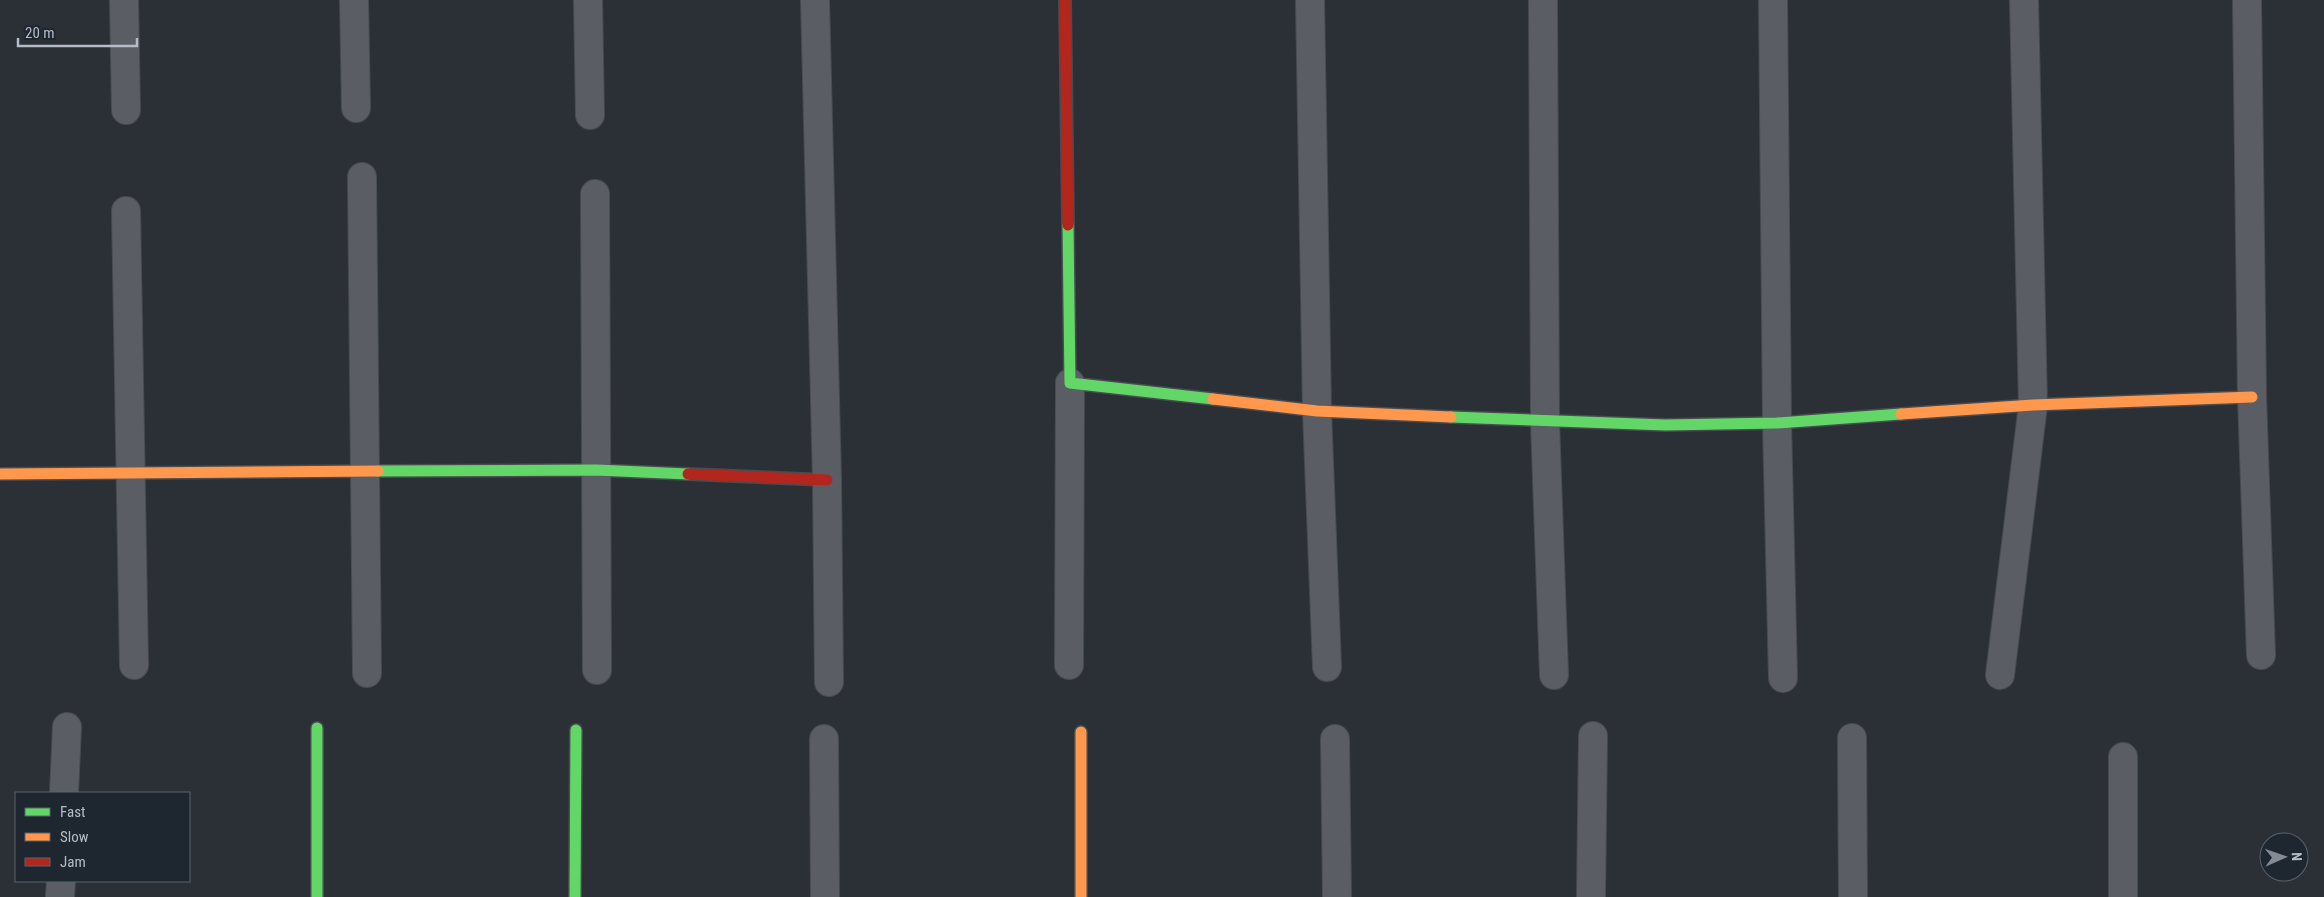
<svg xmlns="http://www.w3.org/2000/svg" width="2324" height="897" font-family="'Roboto Condensed',sans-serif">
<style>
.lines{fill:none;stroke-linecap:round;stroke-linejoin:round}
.street-casing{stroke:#484c51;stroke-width:30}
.fast-casing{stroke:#484c51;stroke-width:14}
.slow-casing{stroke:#484c51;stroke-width:14}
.jam-casing{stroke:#484c51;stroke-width:14}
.street{stroke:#5a5e64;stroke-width:28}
.fast{stroke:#63d668;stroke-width:11}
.slow{stroke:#ff974d;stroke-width:11}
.jam{stroke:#b3261e;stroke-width:11}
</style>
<rect width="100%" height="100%" fill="#2a3036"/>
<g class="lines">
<defs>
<path id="street" d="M124 0 126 110
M354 0 356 108
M588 0 590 115
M815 0 827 480 829 682
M1310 0 1317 411 1327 667
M1543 0 1545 422 1554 675
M1773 0 1777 423 1783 678
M2247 0 2252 397 2261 655
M362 177 367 673
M595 194 597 670
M126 211 134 665
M1069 665 1070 383
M2000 675 2033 405 2024 0
M1852 738 1853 897
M824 739 825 897
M1335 739 1337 897
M2123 757V897
M64 793 67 727
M60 897 61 881
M1591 897 1593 736"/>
<path id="fast" d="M1068 225 1070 383 1213 399
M1451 417 1665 425 1777 423 1901 414
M378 471 596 470 688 474
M317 728V897
M575 897 576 730"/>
<path id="slow" d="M1213 399 1317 411 1451 417
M1901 414 2033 405 2252 397
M0 474 378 471
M1081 732V897"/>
<path id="jam" d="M1065 0 1068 225
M688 474 827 480"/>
</defs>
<use href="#street" class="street-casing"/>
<use href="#fast" class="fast-casing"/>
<use href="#slow" class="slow-casing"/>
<use href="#jam" class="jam-casing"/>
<use href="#street" class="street"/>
<use href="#fast" class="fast"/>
<use href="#slow" class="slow"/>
<use href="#jam" class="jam"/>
</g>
<rect x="15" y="792" width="175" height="90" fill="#1e2630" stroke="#5a626c"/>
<rect x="25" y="808" width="25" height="8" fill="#63d668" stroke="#5a626c"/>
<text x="60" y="817" font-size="15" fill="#b5bcc7">Fast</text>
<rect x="25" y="833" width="25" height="8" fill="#ff974d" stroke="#5a626c"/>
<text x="60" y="842" font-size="15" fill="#b5bcc7">Slow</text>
<rect x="25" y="858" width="25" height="8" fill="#b3261e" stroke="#5a626c"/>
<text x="60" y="867" font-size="15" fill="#b5bcc7">Jam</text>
<g transform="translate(2284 857) rotate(88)"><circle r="24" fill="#1e2630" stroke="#5a626c"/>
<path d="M0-4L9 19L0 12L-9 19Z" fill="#848b94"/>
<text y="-8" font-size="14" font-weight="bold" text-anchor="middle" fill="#b5bcc7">N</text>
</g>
<path d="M18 38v8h119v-8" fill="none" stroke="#b5bcc7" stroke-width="2.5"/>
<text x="25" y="38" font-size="15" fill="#b5bcc7" stroke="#1e2630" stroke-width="4" paint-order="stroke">20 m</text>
</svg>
